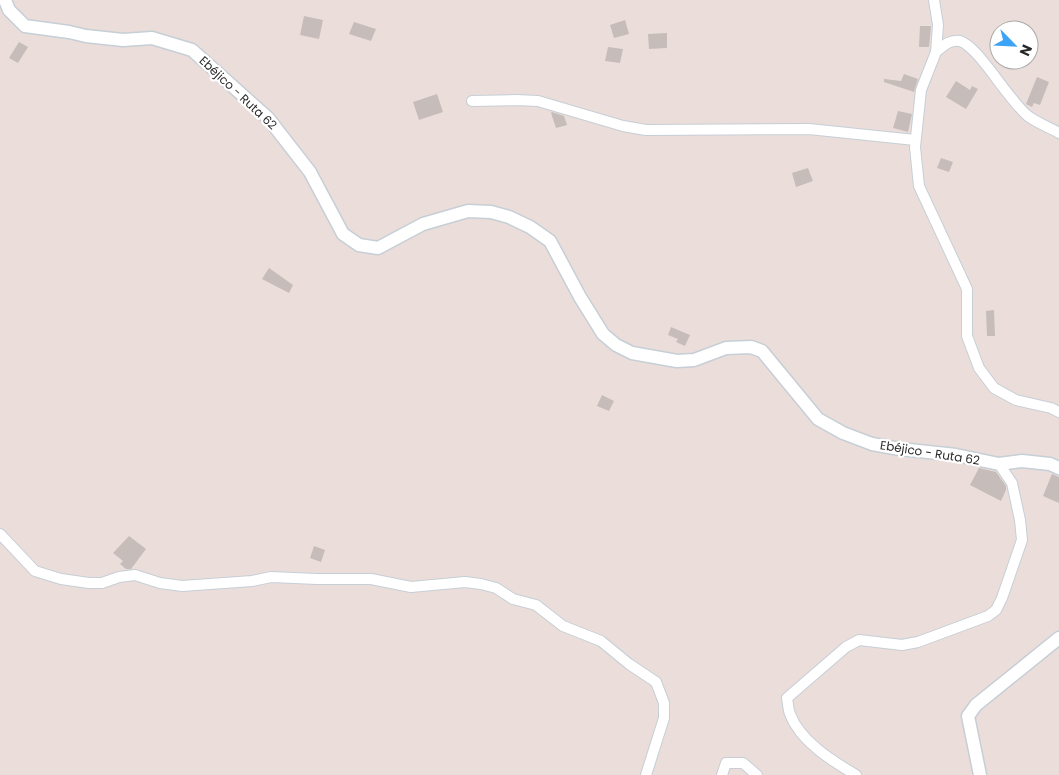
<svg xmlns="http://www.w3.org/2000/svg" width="1059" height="775" font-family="Poppins,sans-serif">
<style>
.building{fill:#c6bcba}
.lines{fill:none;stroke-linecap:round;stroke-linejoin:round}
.minor-casing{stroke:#c6ced6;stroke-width:12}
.tertiary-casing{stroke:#c6ced6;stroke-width:15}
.minor{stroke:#fff;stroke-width:10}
.tertiary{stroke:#fff;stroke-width:12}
.labels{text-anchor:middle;stroke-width:4.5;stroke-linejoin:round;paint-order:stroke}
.street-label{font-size:12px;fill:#282828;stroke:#fff}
</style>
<rect width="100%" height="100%" fill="#ebdeda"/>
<path class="building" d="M304 16 323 20 319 39 300 35Z
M625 20 629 34 614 38 610 25Z
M354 22 376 29 371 41 349 34Z
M920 26H931L929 47H919Z
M667 33V48L649 49 648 34Z
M19 42 28 47 18 63 9 58Z
M608 47 623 49 620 63 605 61Z
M904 74 918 79 914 92 884 82V79L901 81Z
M1037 77 1049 82 1040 105 1034 103 1032 107 1026 104Z
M956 81 970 90 972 86 978 89 966 109 946 97Z
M437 94 443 112 419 120 413 102Z
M898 111 912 114 908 132 893 128Z
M552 112 564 116 567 125 556 128 551 113Z
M941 158 953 162 949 172 937 168Z
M808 168 813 181 796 187 792 173Z
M269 268 293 285 289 293 262 279Z
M994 310 995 336H987L986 311Z
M671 327 690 335 685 346 676 342 678 339 668 335Z
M602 395 614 401 609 411 597 406Z
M979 468 996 472 1006 486V490L1001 501 970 485Z
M1052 474 1059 477V503L1043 496Z
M129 536 146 549 131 569H126L120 564 123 561 113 553Z
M314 546 325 550 321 562 310 558Z"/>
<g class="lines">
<defs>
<path id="minor" d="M934 0 938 25 936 52 921 90 915 147 919 186 967 289V336L979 368 994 388 1016 400 1051 408 1059 412
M936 52C943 46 950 39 960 41 979 47 1008 100 1028 116 1037 123 1049 127 1059 133
M472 101 516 100 538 101 623 126 646 130 809 129 915 140
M0 534 35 571 61 579 89 583H102L119 577 135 575 160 583 182 586 252 581 271 577 317 579H371L411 587 465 582 481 584 496 588 513 599 536 605 563 626 601 641 629 664 656 682 664 703V718L646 775
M722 775 726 763H743L757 775
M856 775C832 761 800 741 790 714 788 709 788 703 787 698L846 647 859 640 902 645 918 642 988 616 996 610 1002 598 1022 540 1020 520 1012 483 999 464"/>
<path id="tertiary" d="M5 0 9 10 25 26 69 32 86 36 123 40 152 38 192 50 268 118 310 172 343 234 359 245 378 248 423 224 468 211 491 212 509 217 530 227 550 241 580 297 603 334 616 345 632 353 677 361 694 360 726 348 751 347 762 351 818 419 843 433 872 444 900 449 956 455 999 464 1022 461 1050 464 1059 468
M980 775 968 716 976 705 1059 638"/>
</defs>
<use href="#minor" class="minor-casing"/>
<use href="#tertiary" class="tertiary-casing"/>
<use href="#minor" class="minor"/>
<use href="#tertiary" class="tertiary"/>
</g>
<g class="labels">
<g class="street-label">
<text transform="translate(238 93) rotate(43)" y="4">Ebéjico - Ruta 62</text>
<text transform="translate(930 453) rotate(9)" y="4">Ebéjico - Ruta 62</text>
</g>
</g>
<g transform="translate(1014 45) rotate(114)"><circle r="24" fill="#ffffff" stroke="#a9a9a9"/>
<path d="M0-4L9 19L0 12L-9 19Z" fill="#3ca3f6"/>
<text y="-8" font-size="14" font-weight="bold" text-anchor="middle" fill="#282828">N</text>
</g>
</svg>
